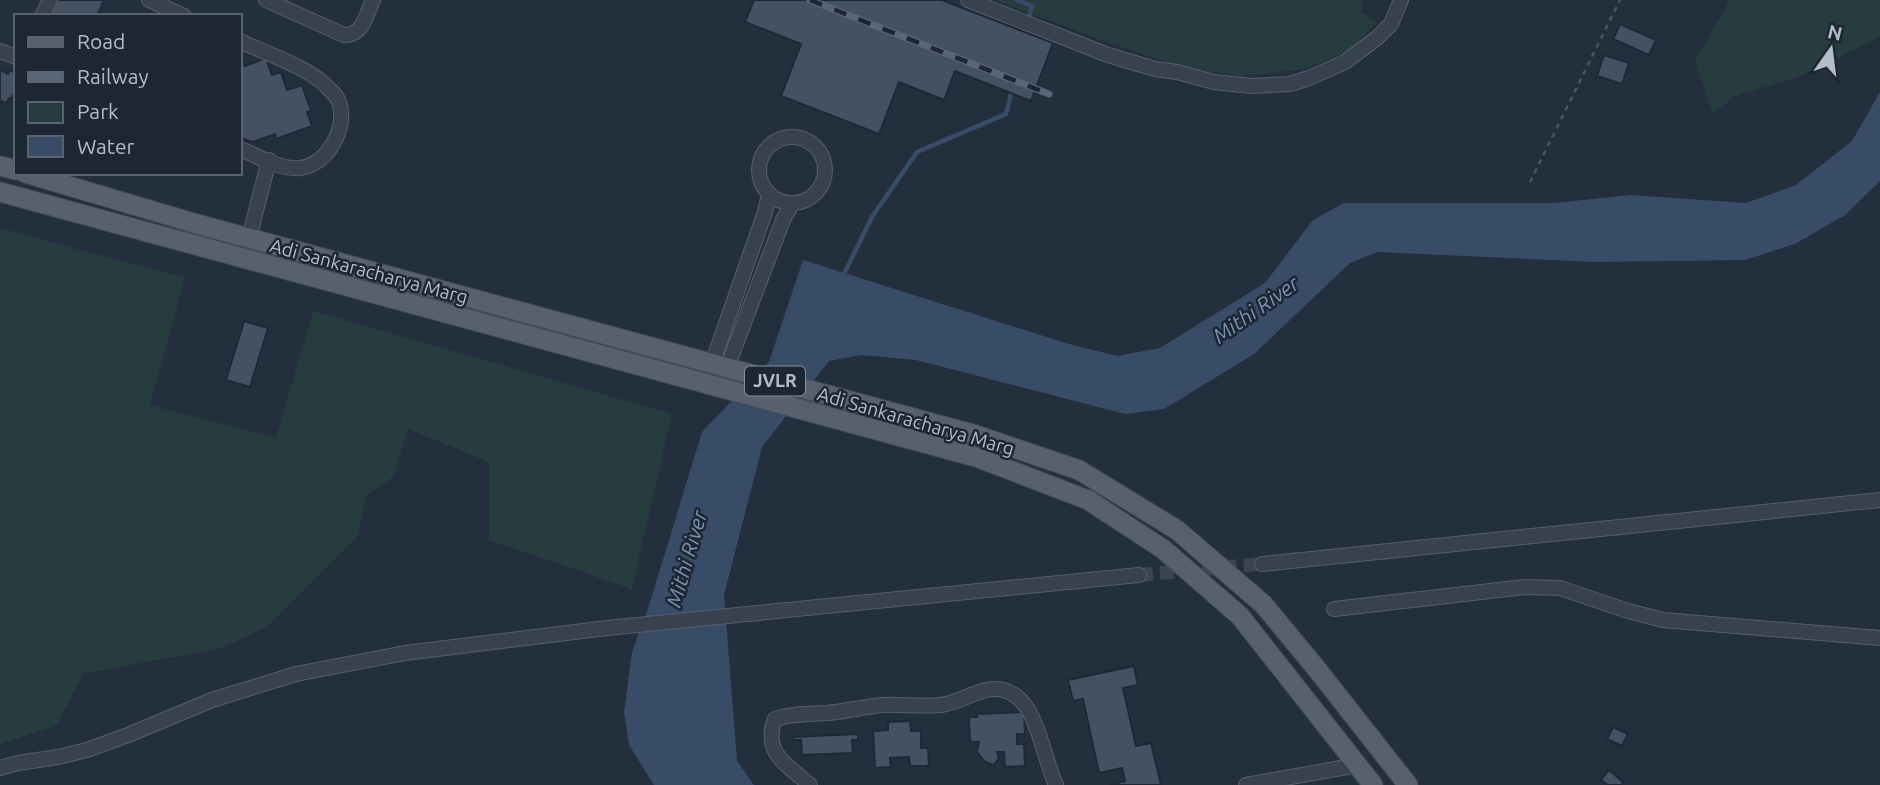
<svg xmlns="http://www.w3.org/2000/svg" width="1880" height="785" font-family="Ubuntu,sans-serif">
<style>
.green{fill:#263c3f}
.water{fill:#394c67}
.lines{fill:none;stroke-linecap:round;stroke-linejoin:round}
.stream{stroke:#394c67;stroke-width:4.5}
.building{fill:#455162;stroke:#1f2835;stroke-width:2}
.minor-tunnel{stroke:#3a4453;stroke-width:14;stroke-dasharray:14 7;stroke-linecap:butt}
.minor-casing{stroke:#565f6c;stroke-width:16}
.major-casing{stroke:#414a57;stroke-width:21}
.path{stroke:#44595c;stroke-width:2.5;stroke-dasharray:5 5;stroke-linecap:butt}
.minor{stroke:#38414e;stroke-width:14}
.major{stroke:#56606e;stroke-width:19}
.rail-casing{stroke:#5a6575;stroke-width:7}
.rail{stroke:#1d2633;stroke-width:4.5;stroke-dasharray:13;stroke-linecap:butt}
.labels{text-anchor:middle;stroke-width:5;stroke-linejoin:round;paint-order:stroke}
.shield{fill:#1d2633;stroke:#878f9c;stroke-width:2}
.shield-label{font-size:18px;font-weight:bold;fill:#b4bcc9}
.street-label{font-size:19px;fill:#b4bcc9;stroke:#1d2633}
.water-label{font-size:21px;font-style:italic;fill:#7c92b1;stroke:#1d2633}
</style>
<rect width="100%" height="100%" fill="#242f3e"/>
<path class="green" d="M995 0H1364L1361 12 1376 22 1352 49 1305 69 1238 76 1182 67 1098 39Z
M1730 0H1880V37L1801 76 1734 97 1713 114 1695 60Z
M0 228 185 278 150 405 276 438 313 311 672 414 632 589 489 540V462L408 429 393 477 366 495 358 537 268 626 222 648 83 674 56 726 0 744Z"/>
<path class="water" d="M1880 92V181L1845 215 1795 244 1745 260 1594 262 1378 252 1350 263 1254 354 1164 409 1125 414 916 360 861 355 829 361 762 447 724 595 737 761 754 785H654L629 745 624 712 632 652 647 612 702 432 769 362 803 260 1069 344 1117 356 1160 348 1265 283 1313 220 1344 203H1554L1631 195 1746 203 1796 185 1852 141Z"/>
<g class="lines">
<path class="stream" d="M1017 0 1032 6 1024 38
M842 278 872 217 917 152 1006 114 1012 90"/>
</g>
<path class="building" d="M52 0H104L99 12 95 16H45Z
M754 0H942L1053 43 1031 101 955 71 944 100 899 82 879 134 781 96 801 44 745 22Z
M1620 24 1656 40 1649 55 1613 39Z
M1604 55 1629 63 1622 84 1597 76Z
M266 58 272 75 281 72 287 90 302 85 311 111 307 112 312 126 276 139 275 134 253 142 240 138V59L245 66Z
M0 70 8 74 10 70 16 73V90L11 99 9 98 6 103 2 101 0 104Z
M244 321 268 328 250 387 226 380Z
M1134 666 1138 685 1123 688 1136 746 1151 743 1161 785H1109L1125 781 1122 768 1099 773 1083 699 1073 701 1068 680Z
M1024 712 1025 734H1017V744H1024L1025 766 1005 767 1004 752H997L999 758 994 765 985 762 977 752 979 742H970L969 717H977V714Z
M910 721 911 731H921V748H928L929 766H910L909 757 890 758 891 767 875 768 873 731 888 730V722Z
M1613 727 1628 734 1622 746 1607 739Z
M858 734V740H852L853 753 802 755 801 740H793L792 737Z
M1609 770 1623 782 1621 785H1608L1601 780Z"/>
<g class="lines">
<path class="minor-tunnel" d="M1139 575 1262 564"/>
<defs>
<path id="minor" d="M149 0 184 16
M266 0 344 35C363 36 366 15 373 0
M968 0 1108 55 1155 69 1177 72 1214 82 1252 86 1290 84 1309 78 1345 62 1377 38 1391 24 1401 0
M42 16 50 0
M240 41C265 53 311 68 329 89 333 92 337 97 339 102 348 127 328 165 300 168 280 170 258 156 240 149
M0 51 16 57
M759 170a33 33 0 1 1 66 0a33 33 0 1 1-66 0Z
M249 238 269 160
M712 364 765 212 769 195
M727 368 783 220 792 204
M1262 564 1880 500
M1334 609 1525 587 1560 588 1628 611 1663 620 1880 638
M0 768 18 763 58 757 87 750 128 735 212 700 296 674 405 653 607 628 1139 575
M810 785C787 765 762 752 775 719 793 713 810 714 828 713 846 711 864 707 882 705 901 704 921 707 941 705 966 702 988 679 1013 694 1038 708 1044 760 1056 785
M1246 785 1358 765"/>
<path id="major" d="M0 166 16 170
M25 173 197 224 976 435 1079 470 1177 530 1263 604 1316 668 1408 785
M0 192 976 457 1088 500 1163 549 1240 616 1373 785"/>
</defs>
<use href="#minor" class="minor-casing"/>
<use href="#major" class="major-casing"/>
<path class="path" d="M1530 182 1620 0"/>
<use href="#minor" class="minor"/>
<use href="#major" class="major"/>
<defs>
<path id="rail" d="M810 0 1049 94"/>
</defs>
<use href="#rail" class="rail-casing"/>
<use href="#rail" class="rail"/>
</g>
<g class="labels">
<rect class="shield" x="745" y="366.5" width="60" height="29" rx="5"/>
<g class="shield-label">
<text x="775" y="387">JVLR</text>
</g>
<g class="street-label">
<text transform="translate(369 271) rotate(15)" y="7">Adi Sankaracharya Marg</text>
<text transform="translate(916 421) rotate(16)" y="7">Adi Sankaracharya Marg</text>
</g>
<g class="water-label">
<text transform="translate(1256 310) rotate(-35)" y="7">Mithi River</text>
<text transform="translate(687 559) rotate(-74)" y="7">Mithi River</text>
</g>
</g>
<rect x="14" y="14" width="228" height="161" fill="#1d2633" stroke="#59626f" stroke-width="2"/>
<rect x="28" y="37" width="35" height="10" fill="#56606e" stroke="#59626f" stroke-width="2"/>
<text x="77" y="49" font-size="21" fill="#b4bcc9">Road</text>
<rect x="28" y="72" width="35" height="10" fill="#5a6575" stroke="#59626f" stroke-width="2"/>
<text x="77" y="84" font-size="21" fill="#b4bcc9">Railway</text>
<rect x="28" y="102" width="35" height="21" fill="#263c3f" stroke="#59626f" stroke-width="2"/>
<text x="77" y="119" font-size="21" fill="#b4bcc9">Park</text>
<rect x="28" y="136" width="35" height="21" fill="#394c67" stroke="#59626f" stroke-width="2"/>
<text x="77" y="154" font-size="21" fill="#b4bcc9">Water</text>
<g transform="translate(1831 49) rotate(14)" stroke="#1d2633" stroke-width="5" paint-order="stroke">
<path d="M0-5L12 26L0 18L-12 26Z" fill="#b4bcc9"/>
<text y="-10" font-size="19" font-weight="bold" text-anchor="middle" fill="#b4bcc9">N</text>
</g>
</svg>
